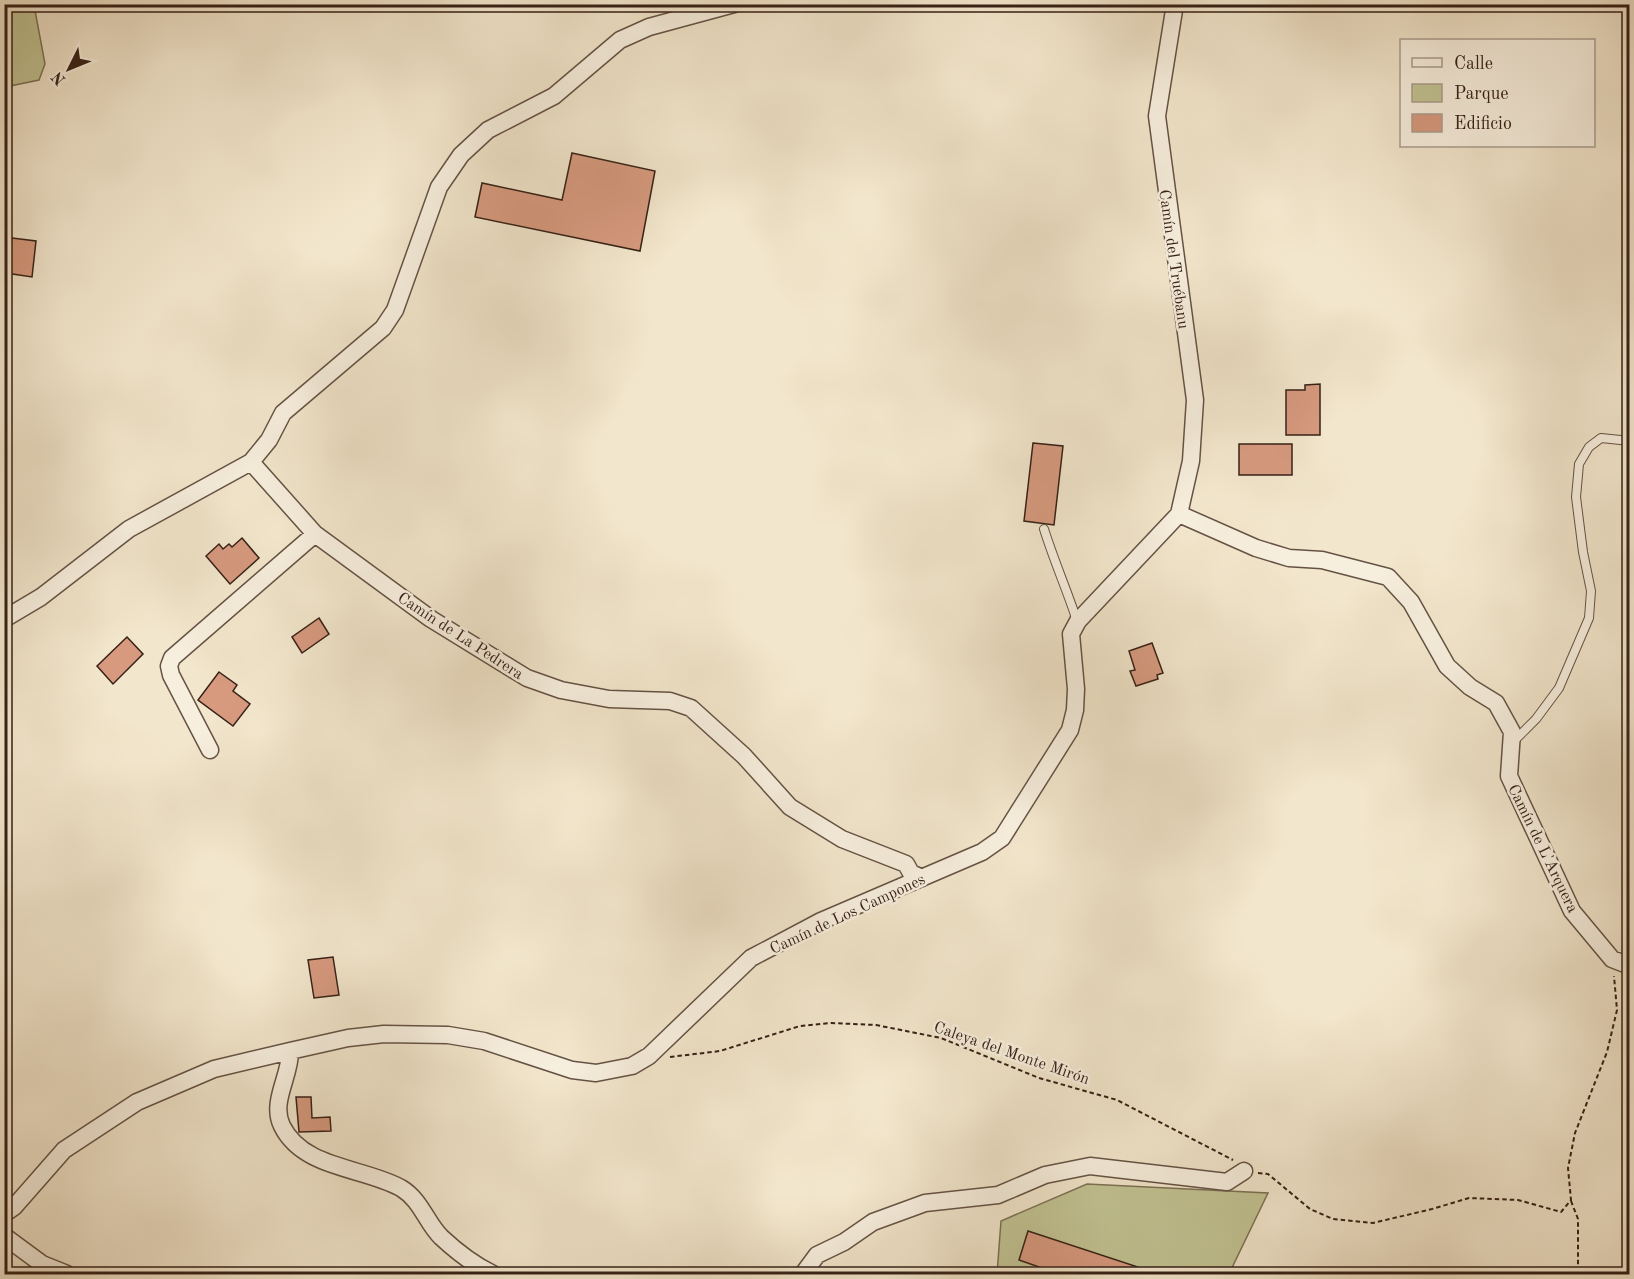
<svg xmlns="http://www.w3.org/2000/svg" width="1634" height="1279" font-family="'Old Standard TT',serif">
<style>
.green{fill:#c2c393;stroke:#7c7255;stroke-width:1.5}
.building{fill:#d79a7f;stroke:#362117;stroke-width:1.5}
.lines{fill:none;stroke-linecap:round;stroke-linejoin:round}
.lane-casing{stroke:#655244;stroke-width:10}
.street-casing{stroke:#655244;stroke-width:19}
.path{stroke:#362117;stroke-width:2;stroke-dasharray:4.5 3;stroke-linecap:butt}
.lane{stroke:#f7efde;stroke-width:8}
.street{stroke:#f7efde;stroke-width:16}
.labels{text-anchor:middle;stroke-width:5;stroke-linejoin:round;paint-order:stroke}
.street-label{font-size:16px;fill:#362117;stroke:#f7efde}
</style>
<rect width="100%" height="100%" fill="#f2e6cc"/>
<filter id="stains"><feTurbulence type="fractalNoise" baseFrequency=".00333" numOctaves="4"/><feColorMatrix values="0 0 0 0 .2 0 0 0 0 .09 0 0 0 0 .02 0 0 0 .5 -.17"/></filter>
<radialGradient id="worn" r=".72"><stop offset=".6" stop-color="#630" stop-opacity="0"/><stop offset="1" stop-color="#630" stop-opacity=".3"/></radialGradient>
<path class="green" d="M5 4 34 5 45 64 39 80 5 87Z
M1087 1184 1268 1193 1229 1274H997L1001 1221Z"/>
<path class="building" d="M572 153 655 171 640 251 475 217 482 183 562 200Z
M12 238 36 241 32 277 6 273Z
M1320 384V435H1286V390H1305V385Z
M1033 443 1063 446 1054 525 1024 521Z
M1239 444H1292V475H1239Z
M242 538 259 558 230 584 206 556 219 544 223 549 229 544 232 547Z
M319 618 329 634 302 653 292 637Z
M127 637 143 654 113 684 97 666Z
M1152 643 1163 673 1157 675 1158 679 1136 686 1130 671 1135 670 1129 651Z
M219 672 237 685 233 691 250 704 233 726 198 700Z
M333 957 339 995 314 998 308 960Z
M296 1097H311L312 1118 330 1117 331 1131 299 1132Z
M1028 1231 1153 1272V1275H1062L1019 1260Z"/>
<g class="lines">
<defs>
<path id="lane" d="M1044 529C1054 561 1067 590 1077 621
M1514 741 1536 719 1559 688 1589 618 1591 591 1583 552 1576 497 1579 464 1589 447 1601 438 1630 441"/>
<path id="street" d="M1175 4 1157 116 1195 400 1191 461 1179 514
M251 462 315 534 431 619 527 678 561 690 609 699 670 701 691 708 744 756 790 807 842 839 906 864 911 873 922 878
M1179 514 1256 548 1289 558 1322 560 1388 577 1411 602 1447 666 1470 687 1496 703 1512 732 1509 776 1572 911 1612 959 1630 966
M4 619 41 597 129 529 251 462 269 440 283 413 383 328 395 310 439 187 461 155 488 130 554 96 620 40 649 27 734 4
M210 750 171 675 169 666 172 658 315 534
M290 1051C291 1075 270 1102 282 1126 303 1169 363 1167 401 1188 421 1200 426 1222 441 1237 456 1251 476 1266 493 1274
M4 1214 14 1207 64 1150 137 1102 214 1069 290 1051 348 1038 384 1034 448 1035 484 1041 572 1070 596 1073 632 1066 649 1056 751 958 821 921 982 852 1002 838 1070 730 1075 710 1076 689 1071 634 1078 621 1179 514
M4 1236 42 1264 67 1274
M803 1274 817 1255 844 1242 873 1222 925 1203 998 1195 1045 1175 1090 1166 1227 1182 1244 1171"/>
</defs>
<use href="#lane" class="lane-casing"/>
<use href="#street" class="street-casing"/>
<path class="path" d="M670 1057 720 1051 800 1026 831 1023 876 1025 941 1038 1039 1078 1117 1100 1233 1160
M1258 1173 1268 1174 1310 1209 1333 1219 1373 1223 1432 1209 1469 1198 1518 1200 1561 1212 1571 1200 1568 1168 1575 1133 1607 1052 1617 1010 1614 976
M1571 1201 1578 1219V1274"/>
<use href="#lane" class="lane"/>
<use href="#street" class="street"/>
</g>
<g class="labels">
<g class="street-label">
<text transform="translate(1175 259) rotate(82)" y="6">Camín del Truébanu</text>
<text transform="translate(461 635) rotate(33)" y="6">Camín de La Pedrera</text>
<text transform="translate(1544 848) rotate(64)" y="6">Camín de L'Arquera</text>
<text transform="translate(847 913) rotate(-25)" y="6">Camín de Los Campones</text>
<text transform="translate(1012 1052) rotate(19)" y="6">Caleya del Monte Mirón</text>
</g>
</g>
<rect width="1634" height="1279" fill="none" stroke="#f2e6cc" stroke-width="24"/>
<rect x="6" y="6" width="1622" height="1267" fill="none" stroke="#362117" stroke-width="3"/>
<rect x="12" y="12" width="1610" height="1255" fill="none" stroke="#362117" stroke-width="1.5"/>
<rect x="1400" y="39" width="195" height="108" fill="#f7efde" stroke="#aa9d8e" stroke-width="1.5"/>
<rect x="1412" y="58" width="30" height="9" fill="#f7efde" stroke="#aa9d8e" stroke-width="1.5"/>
<text x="1454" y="69" font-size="18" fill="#362117">Calle</text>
<rect x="1412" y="84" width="30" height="18" fill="#c2c393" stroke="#aa9d8e" stroke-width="1.5"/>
<text x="1454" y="99" font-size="18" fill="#362117">Parque</text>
<rect x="1412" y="114" width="30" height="18" fill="#d79a7f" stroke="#aa9d8e" stroke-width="1.5"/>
<text x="1454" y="129" font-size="18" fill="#362117">Edificio</text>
<g transform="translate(69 69) rotate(227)" stroke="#f7efde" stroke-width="4.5" paint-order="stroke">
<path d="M0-4.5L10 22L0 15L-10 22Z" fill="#362117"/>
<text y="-9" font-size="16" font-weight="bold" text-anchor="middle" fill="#362117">N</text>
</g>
<rect width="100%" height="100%" filter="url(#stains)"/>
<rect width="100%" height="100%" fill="url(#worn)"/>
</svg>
